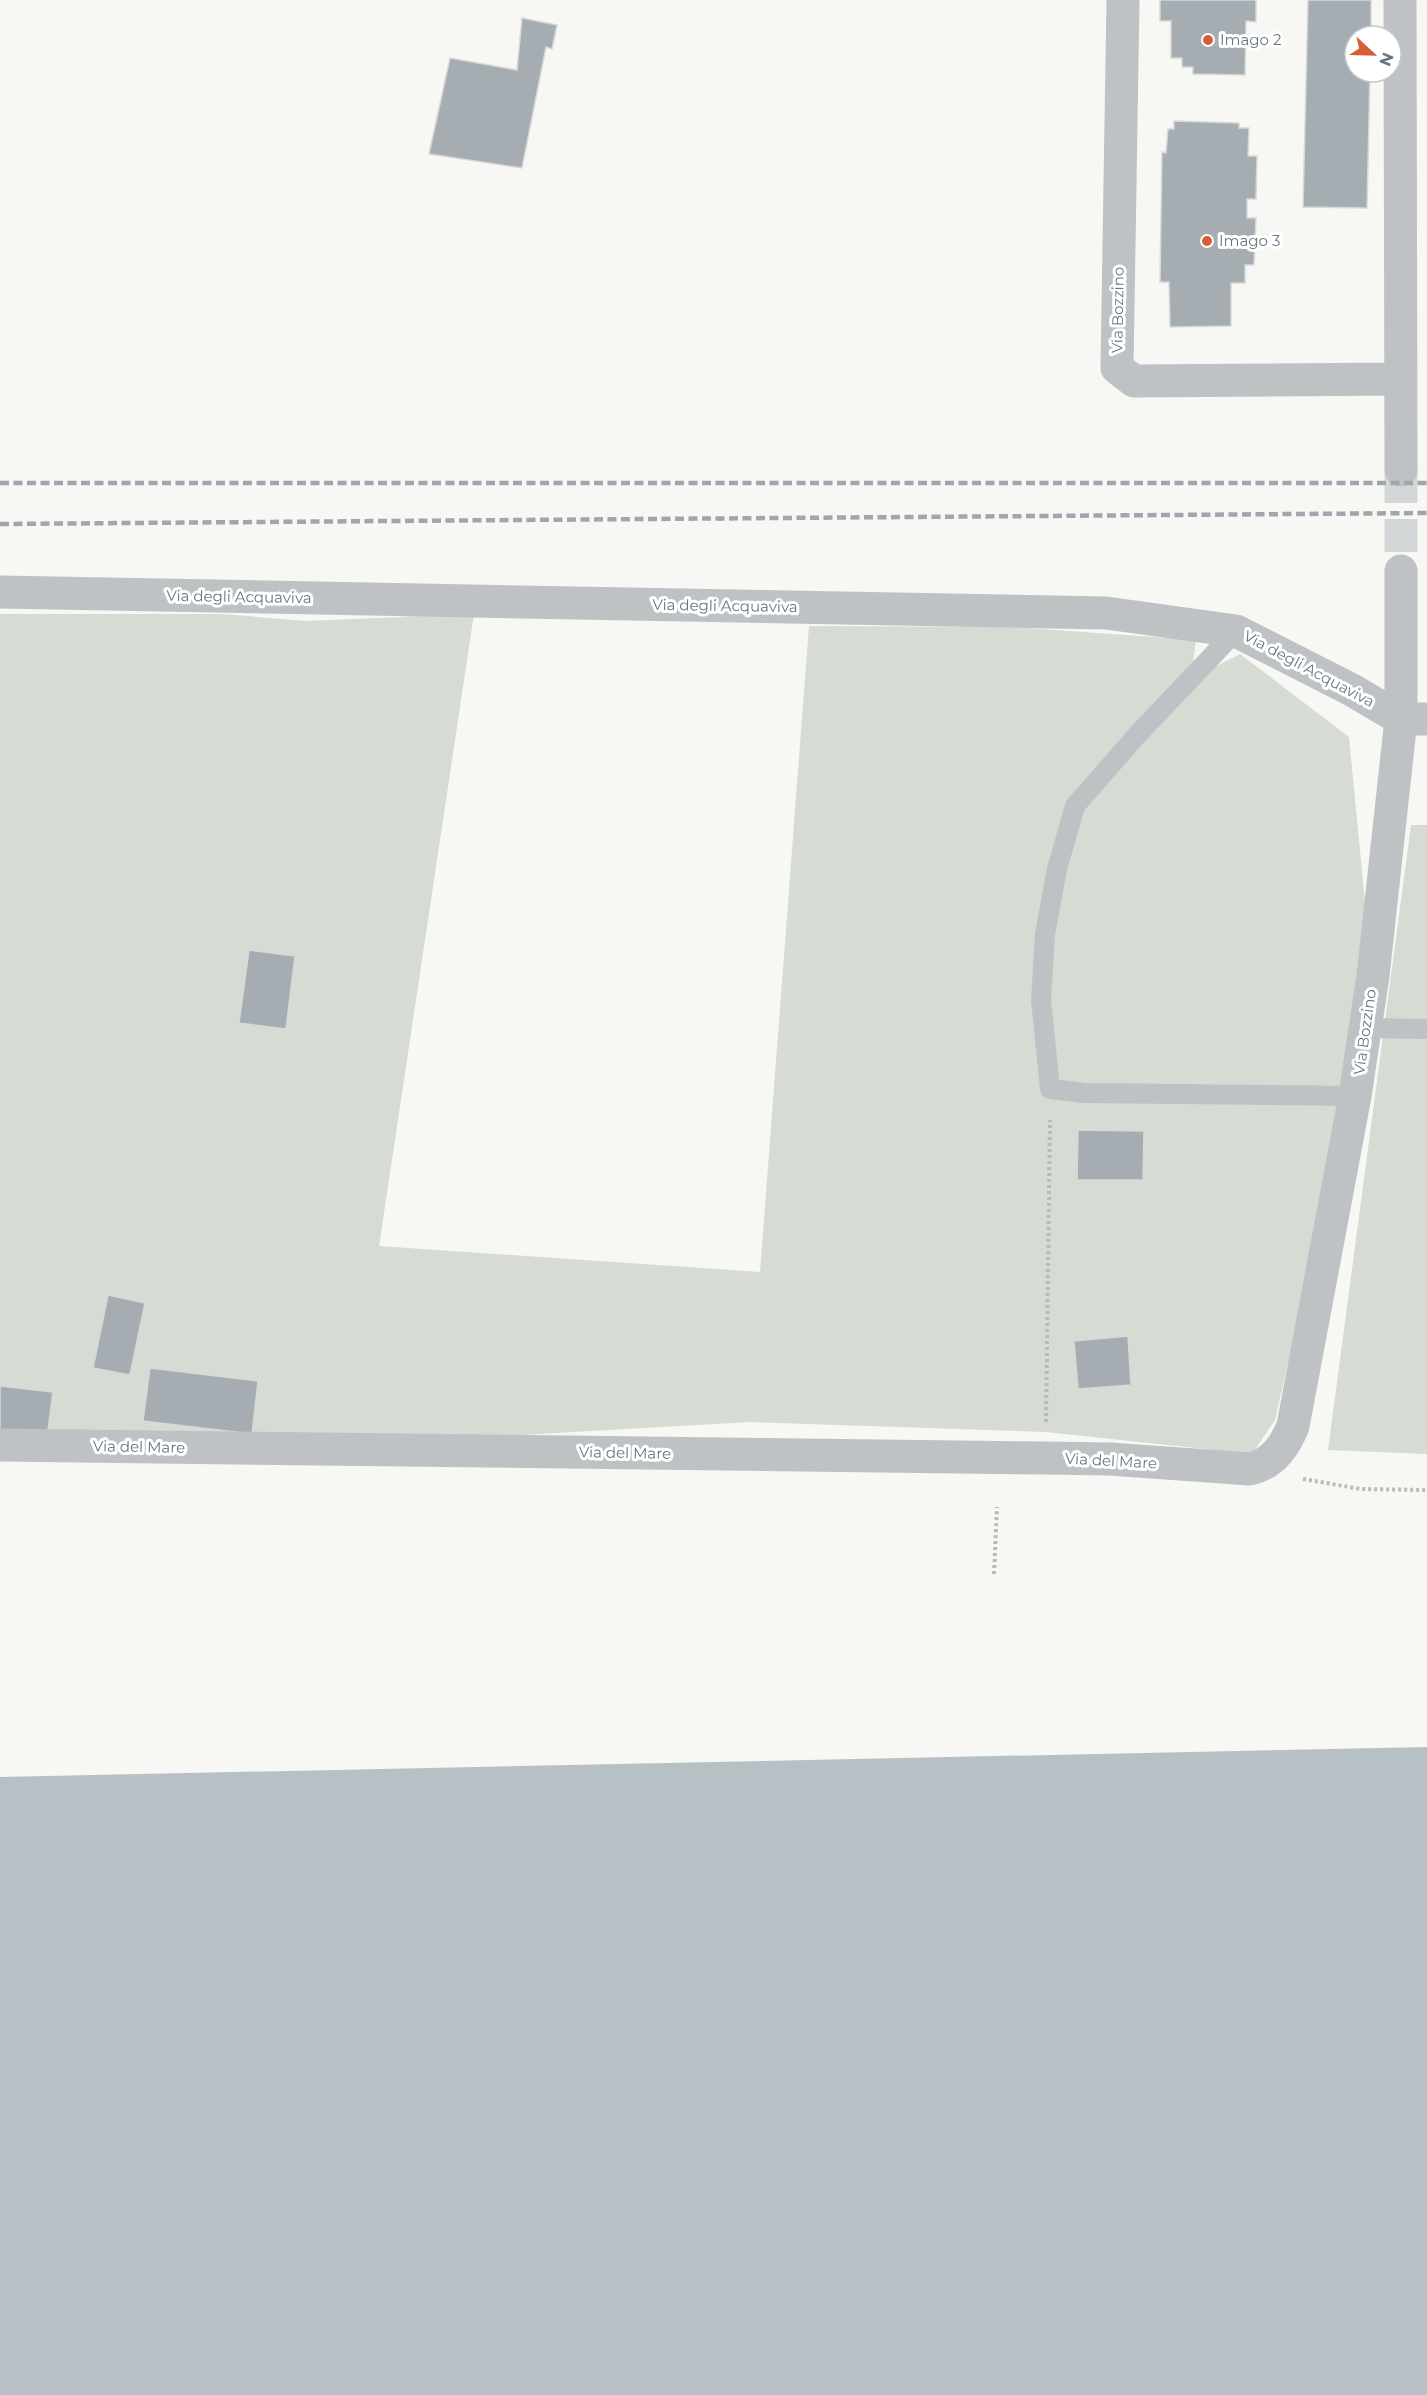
<svg xmlns="http://www.w3.org/2000/svg" width="1427" height="2395" font-family="Montserrat,sans-serif">
<style>
.green{fill:#d6dbd4}
.water{fill:#b7c1c5}
.building{fill:#a6adb2;stroke:#d8d8d6;stroke-width:1.5}
.lines{fill:none;stroke-linecap:round;stroke-linejoin:round}
.minor-tunnel{stroke:#d3d7d8;stroke-width:33;stroke-dasharray:33 16;stroke-linecap:butt}
.path{stroke:#b8bbbd;stroke-width:4;stroke-dasharray:3 3;stroke-linecap:butt}
.service{stroke:#bec2c5;stroke-width:20}
.minor{stroke:#bec2c5;stroke-width:33}
.rail{stroke:#a0a6ab;stroke-width:4.5;stroke-dasharray:9 4.5;stroke-linecap:butt}
.poi-dot{fill:#d46037;stroke:#fff;stroke-width:2}
.labels{text-anchor:middle;stroke-width:6;stroke-linejoin:round;paint-order:stroke}
.poi-label{font-size:15px;fill:#687682;stroke:#fff;text-anchor:start}
.street-label{font-size:15px;fill:#687682;stroke:#fff}
</style>
<rect width="100%" height="100%" fill="#f7f7f4"/>
<path class="green" d="M0 614H222L306 621 474 614 379 1246 760 1272 809 626 1011 627 1196 640 1193 663 1209 670 1240 654 1349 737 1366 912 1339 1140 1275 1420 1252 1454 1046 1432 749 1422 348 1445 0 1439Z
M1411 825H1427V1454L1328 1450Z"/>
<path class="water" d="M1427 1747V2395H0V1777Z"/>
<path class="building" d="M1160 0H1256V22L1246 21 1245 75 1193 74V67H1182V58H1171V21H1160Z
M1308 0H1371V36H1355V72H1370L1367 208 1303 207Z
M522 18 557 25 552 49 546 47 522 168 429 154 450 58 517 70Z
M1174 121 1239 123V128H1249L1248 156H1257L1256 199H1247V218H1256L1254 265H1245V283H1231V326L1170 327 1169 282H1160L1162 152 1166 153 1168 129H1174Z
M249 950 295 956 286 1029 239 1023Z
M1078 1130 1144 1131 1143 1180H1077Z
M108 1295 145 1303 130 1375 93 1368Z
M1128 1336 1131 1385 1078 1389 1074 1341Z
M150 1368 258 1381 252 1434 143 1421Z
M0 1386 53 1392 47 1438 0 1435Z"/>
<g class="lines">
<path class="minor-tunnel" d="M1401 470V571"/>
<path class="path" d="M1046 1422 1050 1120
M1303 1479 1361 1489 1427 1490
M994 1574 997 1507"/>
<path class="service" d="M1236 631 1138 734 1075 806 1057 869 1045 934 1041 1000 1050 1089 1085 1093 1355 1096
M1365 1028 1427 1029"/>
<path class="minor" d="M1123 0 1117 368 1134 381 1400 379
M1400 0 1401 470
M0 592 1106 613 1236 631 1352 690 1401 719H1427
M0 1445 1045 1458 1110 1459 1250 1469C1272 1464 1285 1446 1293 1426L1355 1096 1373 976 1401 719V571"/>
<path class="rail" d="M0 483H1427
M0 524 1427 513"/>
</g>
<g class="poi-dot">
<circle cx="1208" cy="40" r="6"/>
<circle cx="1207" cy="241" r="6"/>
</g>
<g class="labels">
<g class="poi-label">
<text x="1220" y="45">Imago 2</text>
<text x="1219" y="246">Imago 3</text>
</g>
<g class="street-label">
<text transform="translate(1118 310) rotate(-89)" y="5">Via Bozzino</text>
<text transform="translate(239 597) rotate(1)" y="5">Via degli Acquaviva</text>
<text transform="translate(725 606) rotate(1)" y="5">Via degli Acquaviva</text>
<text transform="translate(1309 669) rotate(28)" y="5">Via degli Acquaviva</text>
<text transform="translate(1365 1032) rotate(-82)" y="5">Via Bozzino</text>
<text transform="translate(139 1447) rotate(1)" y="5">Via del Mare</text>
<text transform="translate(625 1453) rotate(1)" y="5">Via del Mare</text>
<text transform="translate(1111 1461) rotate(3)" y="5">Via del Mare</text>
</g>
</g>
<g transform="translate(1373 54) rotate(112)"><circle r="28" fill="#ffffff" stroke="#c3c8cd" stroke-width="1.5"/>
<path d="M0-4.5L10 22L0 15L-10 22Z" fill="#d46037"/>
<text y="-9" font-size="16" font-weight="bold" text-anchor="middle" fill="#687682">N</text>
</g>
</svg>
